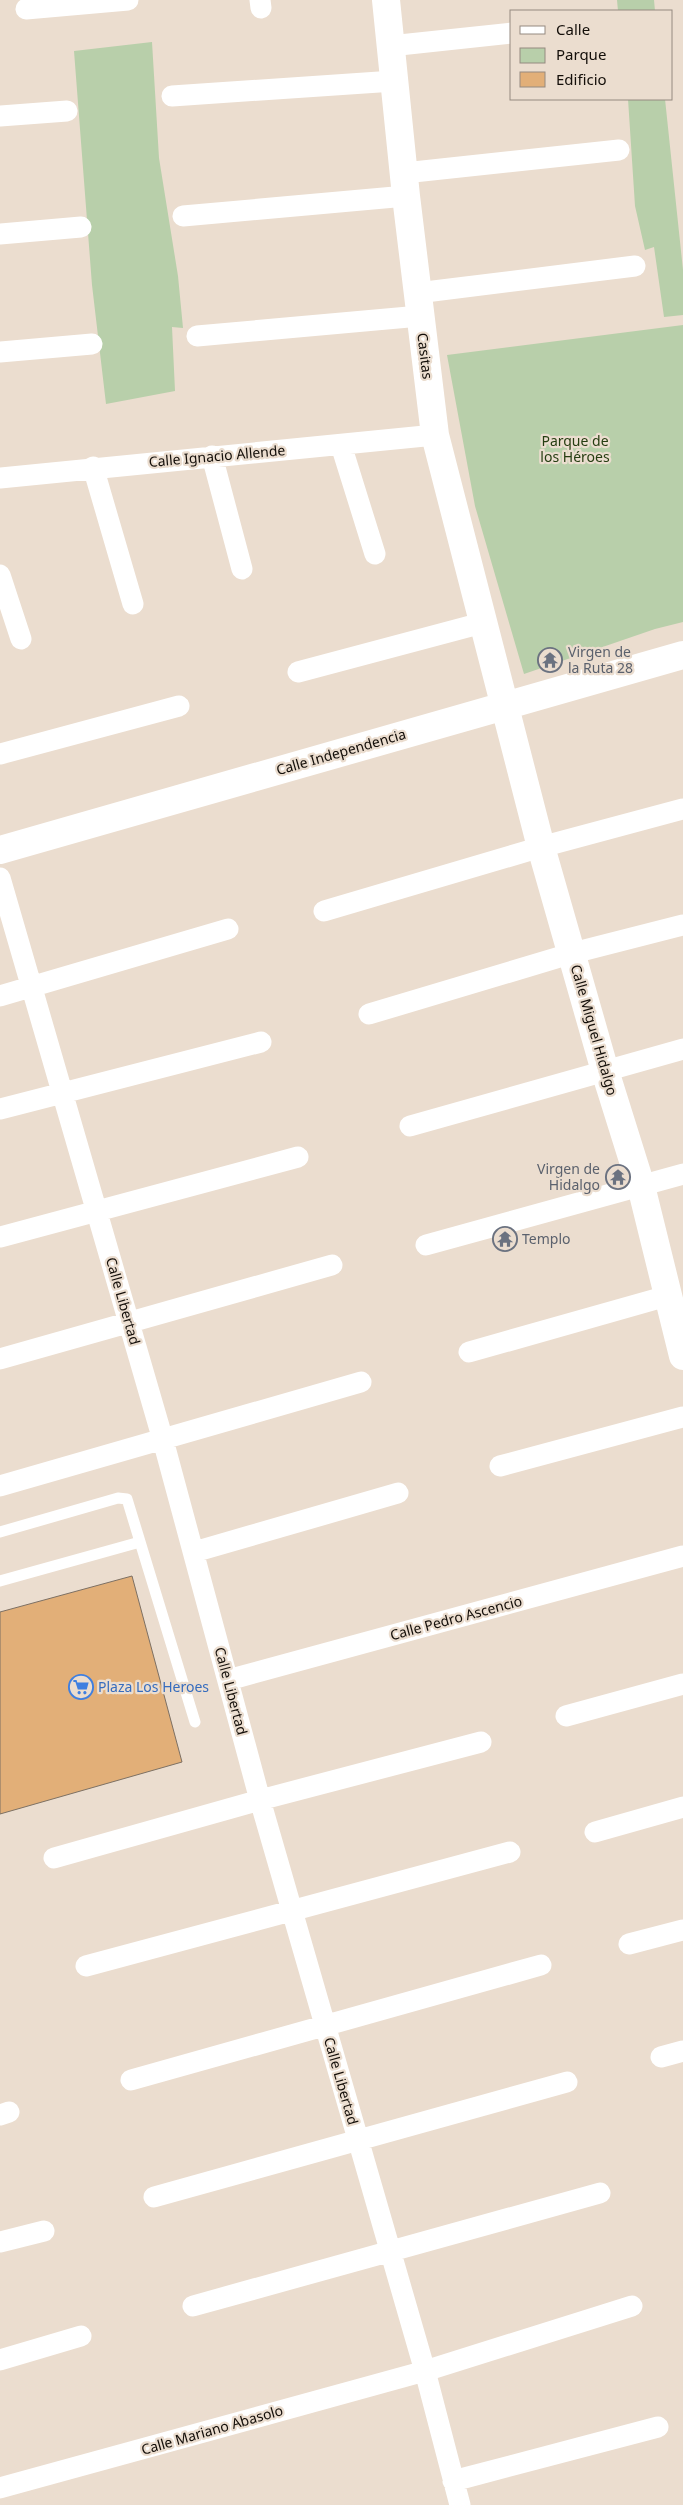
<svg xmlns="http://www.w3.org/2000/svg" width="683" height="2505" font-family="'Noto Sans',sans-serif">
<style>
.green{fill:#b8cfaa}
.building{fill:#e2af78;stroke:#7d7063}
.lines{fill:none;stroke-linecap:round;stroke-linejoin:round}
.lane{stroke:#fff;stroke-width:11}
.street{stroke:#fff;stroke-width:21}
.secondary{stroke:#fff;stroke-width:28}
.labels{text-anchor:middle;stroke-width:4.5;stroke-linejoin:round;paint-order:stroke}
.street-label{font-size:14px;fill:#130e09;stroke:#ebddcf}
.park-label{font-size:14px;fill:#263e12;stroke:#ebddcf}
.worship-label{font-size:14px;fill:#5b616d;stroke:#ebddcf;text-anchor:start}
.shop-label{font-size:14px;fill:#366cbe;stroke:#ebddcf;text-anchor:start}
</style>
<rect width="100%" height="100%" fill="#ebddcf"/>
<path class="green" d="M617 0H654L655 11H618Z
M152 42 159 158 178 276 183 328 172 327 175 391 106 404 92 285 74 51Z
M628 99H665L683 270V315L664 317 654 247 645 250 635 206Z
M683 325V622L655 629 524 674 475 506 447 355Z"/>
<path class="building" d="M132 1576 182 1762 0 1814V1612Z"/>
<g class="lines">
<path class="lane" d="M0 1532 118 1498 127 1499 195 1722
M0 1581 140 1542"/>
<path class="street" d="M260 0 261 8
M26 9 128 0
M390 46 512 33
M172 96 394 81
M0 116 67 111
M404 173 619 150
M183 216 406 196
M0 234 81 227
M417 293 635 266
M197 336 420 316
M0 352 92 344
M341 445 375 554
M212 456 242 569
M93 467 133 604
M0 478 435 435
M0 575 21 639
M298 672 482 623
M0 754 179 706
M0 878 163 1440 260 1800 425 2371 460 2505
M324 911 541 847 683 809
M0 996 228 929
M369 1014 573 953 683 925
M0 1109 261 1042
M410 1126 683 1049
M0 1237 298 1157
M426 1245 683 1174
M469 1352 667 1296
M0 1359 332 1265
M500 1466 683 1417
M0 1486 361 1382
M194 1552 398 1493
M228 1680 683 1556
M566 1716 683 1684
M595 1832 683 1807
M54 1858 260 1800 481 1742
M629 1944 683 1930
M86 1966 510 1852
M661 2057 683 2051
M131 2080 541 1965
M0 2115 9 2112
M154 2197 567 2082
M0 2242 44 2231
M193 2306 600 2193
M0 2360 81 2336
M453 2481 658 2427
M0 2488 425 2371 632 2306"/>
<path class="secondary" d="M386 0 406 196 435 435 541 847 605 1071 641 1186 683 1356
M0 850 683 655"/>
</g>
<defs>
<symbol id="temple-ring" viewBox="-11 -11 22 22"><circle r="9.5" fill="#ebddcf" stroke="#6b7280" stroke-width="1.5"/><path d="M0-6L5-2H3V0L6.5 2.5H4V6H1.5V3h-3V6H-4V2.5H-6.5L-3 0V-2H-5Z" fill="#6b7280"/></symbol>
<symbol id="supermarket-ring" viewBox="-11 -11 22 22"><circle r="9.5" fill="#ebddcf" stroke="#3f7fe0" stroke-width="1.5"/><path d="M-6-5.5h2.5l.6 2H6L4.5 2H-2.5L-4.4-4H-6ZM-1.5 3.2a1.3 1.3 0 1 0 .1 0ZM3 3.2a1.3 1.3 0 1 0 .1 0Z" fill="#3f7fe0"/></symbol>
</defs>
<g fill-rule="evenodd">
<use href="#temple-ring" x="536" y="646" width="28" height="28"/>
<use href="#temple-ring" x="604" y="1163" width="28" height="28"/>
<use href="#temple-ring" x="491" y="1225" width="28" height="28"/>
<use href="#supermarket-ring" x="67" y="1673" width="28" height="28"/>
</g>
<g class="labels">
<g class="street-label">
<text transform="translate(425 356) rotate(83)" y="5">Casitas</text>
<text transform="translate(217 456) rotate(-5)" y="5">Calle Ignacio Allende</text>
<text transform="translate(341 752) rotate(-16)" y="5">Calle Independencia</text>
<text transform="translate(594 1030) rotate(74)" y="5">Calle Miguel Hidalgo</text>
<text transform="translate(123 1301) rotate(74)" y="5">Calle Libertad</text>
<text transform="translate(456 1618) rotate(-15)" y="5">Calle Pedro Ascencio</text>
<text transform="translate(231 1691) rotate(75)" y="5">Calle Libertad</text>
<text transform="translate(341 2081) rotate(74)" y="5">Calle Libertad</text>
<text transform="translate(212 2430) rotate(-16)" y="5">Calle Mariano Abasolo</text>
</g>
<g class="park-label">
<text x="575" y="446">Parque de<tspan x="575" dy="16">los Héroes</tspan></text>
</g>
<g class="worship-label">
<text x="568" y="657">Virgen de<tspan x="568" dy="16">la Ruta 28</tspan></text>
<text x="600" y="1174" text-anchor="end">Virgen de<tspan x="600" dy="16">Hidalgo</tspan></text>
<text x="522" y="1244">Templo</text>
</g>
<g class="shop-label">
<text x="98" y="1692">Plaza Los Heroes</text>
</g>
</g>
<rect x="510" y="10" width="162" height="90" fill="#ebddcf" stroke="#958a80"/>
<rect x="520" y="26" width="25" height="8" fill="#ffffff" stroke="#958a80"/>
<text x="556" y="35" font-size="15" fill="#130e09">Calle</text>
<rect x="520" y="48" width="25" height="15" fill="#b8cfaa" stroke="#958a80"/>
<text x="556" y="60" font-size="15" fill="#130e09">Parque</text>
<rect x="520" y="72" width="25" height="15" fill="#e2af78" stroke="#958a80"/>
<text x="556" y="85" font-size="15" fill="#130e09">Edificio</text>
</svg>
